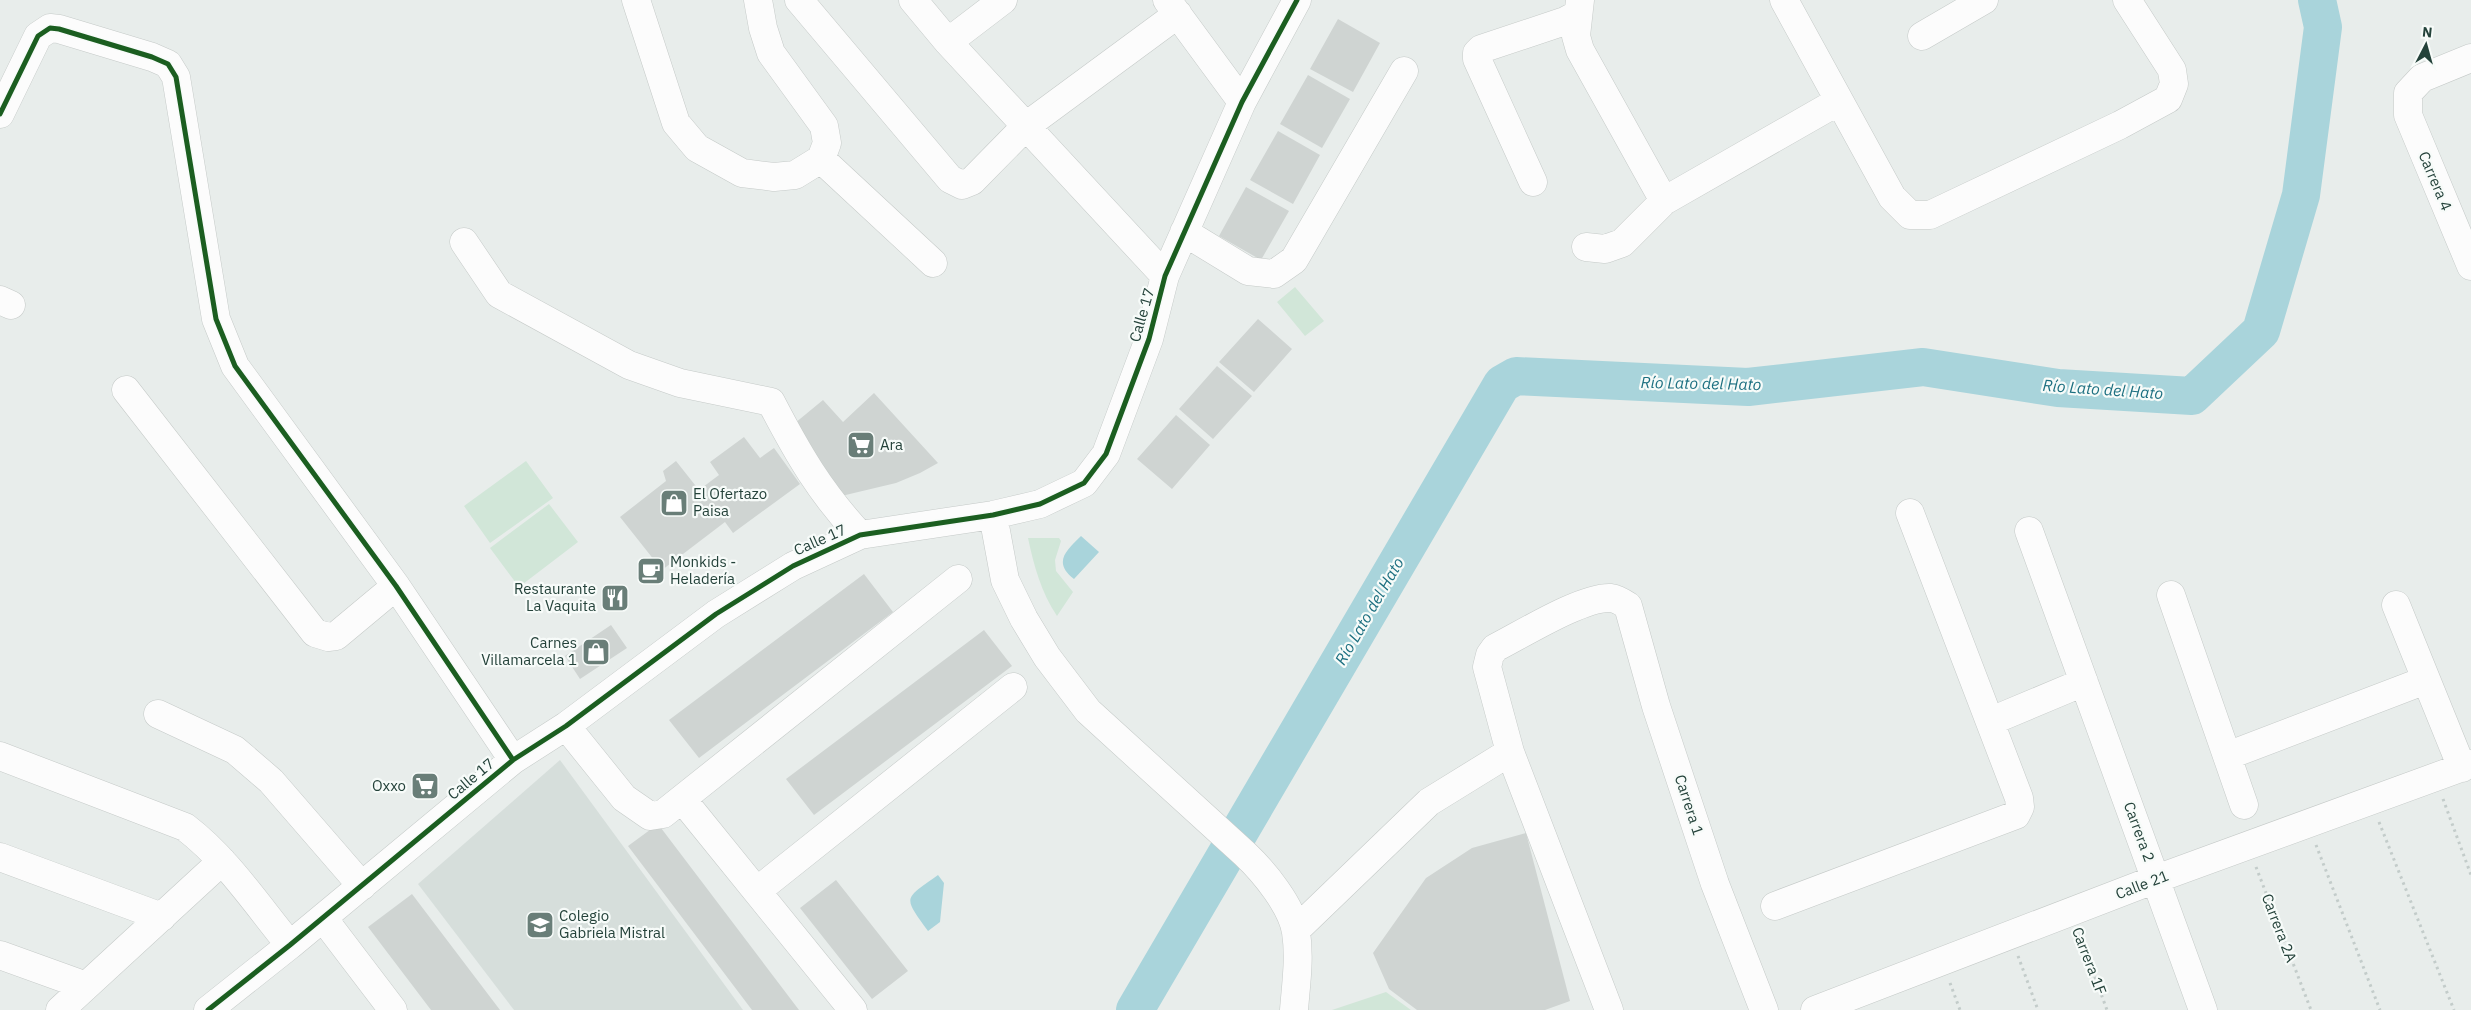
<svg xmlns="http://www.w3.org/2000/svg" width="2471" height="1010" font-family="'IBM Plex Sans',sans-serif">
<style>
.built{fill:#d6dedb}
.green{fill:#d1e6d8}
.water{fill:#a9d4db}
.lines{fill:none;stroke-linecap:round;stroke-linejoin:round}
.river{stroke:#a9d4db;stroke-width:38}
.building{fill:#cfd4d2}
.minor-casing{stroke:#c5cac8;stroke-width:29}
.path{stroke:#c3ccca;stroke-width:3;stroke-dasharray:2.5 4;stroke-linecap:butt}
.minor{stroke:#fcfcfc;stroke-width:28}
.cycleway-casing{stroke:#f7fbf9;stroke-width:8}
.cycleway{stroke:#1b5e20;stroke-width:5}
.labels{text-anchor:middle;stroke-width:4.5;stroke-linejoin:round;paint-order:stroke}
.street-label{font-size:15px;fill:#24423a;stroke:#f7fbf9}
.poi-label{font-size:15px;fill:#24423a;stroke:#f7fbf9;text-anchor:start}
.water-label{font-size:16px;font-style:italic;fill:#1c6f80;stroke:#f7fbf9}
</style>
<rect width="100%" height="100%" fill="#e8edeb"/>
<path class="built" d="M560 760 743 1010H514L418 884Z"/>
<path class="green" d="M1295 287 1324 321 1305 336 1277 302Z
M526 461 553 498 490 543 464 506Z
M549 504 578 542 519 587 490 548Z
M1028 538H1059L1061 541 1055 560 1056 571 1073 592 1057 616C1041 592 1034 566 1028 538Z
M1386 992 1411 1010H1332Z"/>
<path class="water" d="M1081 536 1099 552 1074 579C1052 562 1067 550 1081 536Z
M938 875 944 883 940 922 928 931C903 896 903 900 938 875Z"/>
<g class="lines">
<path class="river" d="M1135 1010 1502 384 1516 376 1748 387 1923 367 2058 388 2192 396 2261 331 2301 195 2323 27 2317 0"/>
</g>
<path class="building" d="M1338 19 1380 43 1353 92 1310 69Z
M1308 75 1350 99 1322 148 1280 124Z
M1278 131 1320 155 1293 204 1250 180Z
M1246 187 1289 211 1261 260 1219 236Z
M1258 319 1292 349 1254 392 1219 362Z
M1217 366 1252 396 1213 439 1179 409Z
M874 393 938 463 920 473 896 483 833 498 789 428 823 400 843 422Z
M1176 415 1210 445 1172 489 1137 459Z
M744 437 760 458 774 448 800 484 733 533 725 522 662 570 620 517 666 481 663 471 676 461 699 490 719 475 710 462Z
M864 574 893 612 699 758 669 720Z
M611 625 627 648 580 679 565 656Z
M984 630 1012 666 814 815 786 779Z
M658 824 799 1010H752L628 846Z
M1526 833 1570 1001 1545 1010H1417L1389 989 1373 953 1426 878 1472 848Z
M836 880 908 971 872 999 800 908Z
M412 894 500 1010H431L368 927Z"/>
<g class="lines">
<defs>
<path id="minor" d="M636 0 676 123 697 148 742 173 774 177 795 175 821 159 827 143 824 126 771 53 763 28 758 0
M799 0 950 179 962 185 972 181 1026 126 1178 14
M913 0 948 42 1165 276
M1167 0 1242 102
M1580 0 1576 36 1580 50 1664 201
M1784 0 1892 197 1910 215H1930L2120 125 2168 99 2174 84 2172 70 2127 0
M1922 36 1984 0
M948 42 1003 0
M2471 58 2422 78 2408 93V115L2471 266
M0 114 38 36 50 28 59 29 152 57 168 64 176 77 216 319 235 366 396 586 513 760
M821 159 933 263
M1533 182 1477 59V53L1481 49 1565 21 1578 14
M1184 232 1248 271 1274 274 1294 260 1404 71
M464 242 499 294 629 365 680 383 771 402C798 454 820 492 860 535
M1586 247 1605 249 1622 243 1664 201 1839 101
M0 300 11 305
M126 390 315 633 328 637 336 636 396 586
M993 515 1005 580 1024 619 1047 657 1088 711 1245 854C1264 872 1292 906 1296 932 1300 958 1296 984 1294 1010
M2029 531 2203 1010
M2171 595 2244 805
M2396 605 2462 768
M158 714 235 750 271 781 362 886
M1991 721 2084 682
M566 726 624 798 650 816 663 814 958 579
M0 756 185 827C227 859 257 905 290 945
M2227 756 2426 680
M682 799 853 1010
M0 857 162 917
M757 891 1013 687
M1775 906 2016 815 2020 807 2019 798 1910 513
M323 918 393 1010
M1296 930 1429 802 1510 752
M0 955 86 986
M60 1010 222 861
M208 1010 290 945 513 760 566 726 716 614 793 566 860 535 993 515 1040 504 1084 483 1106 454 1149 339 1165 276 1242 102 1297 0
M1609 1010 1510 752 1487 667 1490 655 1495 648C1521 635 1583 596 1611 598 1618 599 1622 602 1628 606L1656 706 1715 884 1764 1010
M1815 1010 2156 879 2471 764"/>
</defs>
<use href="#minor" class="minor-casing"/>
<path class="path" d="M2443 799 2471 875
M2379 822 2454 1010
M2316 845 2380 1010
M2256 867 2311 1010
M2079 934 2107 1010
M2018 956 2038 1010
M1950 983 1960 1010"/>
<use href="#minor" class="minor"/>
<defs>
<path id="cycleway" d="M0 114 38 36 50 28 59 29 152 57 168 64 176 77 216 319 235 366 396 586 513 760
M208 1010 290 945 513 760 566 726 716 614 793 566 860 535 993 515 1040 504 1084 483 1106 454 1149 339 1165 276 1242 102 1297 0"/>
</defs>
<use href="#cycleway" class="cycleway-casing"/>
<use href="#cycleway" class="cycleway"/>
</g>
<defs>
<symbol id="supermarket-square" viewBox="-11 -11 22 22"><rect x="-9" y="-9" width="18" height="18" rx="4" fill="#697e78" stroke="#f7fbf9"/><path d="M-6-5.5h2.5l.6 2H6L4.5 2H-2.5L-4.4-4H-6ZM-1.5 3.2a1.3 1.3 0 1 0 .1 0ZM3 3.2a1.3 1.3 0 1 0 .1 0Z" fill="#fff"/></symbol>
<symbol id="shop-square" viewBox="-11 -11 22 22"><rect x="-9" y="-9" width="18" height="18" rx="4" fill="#697e78" stroke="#f7fbf9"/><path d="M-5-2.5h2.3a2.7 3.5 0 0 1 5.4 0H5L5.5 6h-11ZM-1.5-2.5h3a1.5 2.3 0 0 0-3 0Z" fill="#fff"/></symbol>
<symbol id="cafe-square" viewBox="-11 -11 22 22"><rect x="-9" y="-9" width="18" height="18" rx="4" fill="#697e78" stroke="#f7fbf9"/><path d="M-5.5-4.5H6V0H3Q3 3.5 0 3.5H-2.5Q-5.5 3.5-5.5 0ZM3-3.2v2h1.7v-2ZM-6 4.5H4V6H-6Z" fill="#fff"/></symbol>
<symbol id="restaurant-square" viewBox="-11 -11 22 22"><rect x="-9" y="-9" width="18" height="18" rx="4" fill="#697e78" stroke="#f7fbf9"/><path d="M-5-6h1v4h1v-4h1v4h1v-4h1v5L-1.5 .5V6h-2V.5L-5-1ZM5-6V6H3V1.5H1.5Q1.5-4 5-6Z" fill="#fff"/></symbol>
<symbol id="school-square" viewBox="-11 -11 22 22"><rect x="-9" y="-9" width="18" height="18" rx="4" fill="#697e78" stroke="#f7fbf9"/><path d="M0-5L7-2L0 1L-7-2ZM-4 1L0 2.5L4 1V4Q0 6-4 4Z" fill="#fff"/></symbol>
</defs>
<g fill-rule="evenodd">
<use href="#supermarket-square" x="845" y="429" width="32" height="32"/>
<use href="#shop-square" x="658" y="487" width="32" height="32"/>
<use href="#cafe-square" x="635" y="555" width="32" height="32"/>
<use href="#restaurant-square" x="599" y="582" width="32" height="32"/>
<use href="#shop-square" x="580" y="636" width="32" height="32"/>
<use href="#supermarket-square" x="409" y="770" width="32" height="32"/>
<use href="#school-square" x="524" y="909" width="32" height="32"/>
</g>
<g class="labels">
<g class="street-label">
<text transform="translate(2435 181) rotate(67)" y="5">Carrera 4</text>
<text transform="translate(1142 315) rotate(-74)" y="5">Calle 17</text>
<text transform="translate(820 540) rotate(-24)" y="5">Calle 17</text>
<text transform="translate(471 779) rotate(-40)" y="5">Calle 17</text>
<text transform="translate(1689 805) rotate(72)" y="5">Carrera 1</text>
<text transform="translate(2139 832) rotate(70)" y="5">Carrera 2</text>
<text transform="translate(2142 885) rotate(-21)" y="5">Calle 21</text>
<text transform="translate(2279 928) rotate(69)" y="5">Carrera 2A</text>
<text transform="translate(2089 961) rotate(69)" y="5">Carrera 1F</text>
</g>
<g class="poi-label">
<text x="880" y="450">Ara</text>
<text x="693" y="499">El Ofertazo<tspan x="693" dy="17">Paisa</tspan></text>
<text x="670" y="567">Monkids -<tspan x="670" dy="17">Heladería</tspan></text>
<text x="596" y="594" text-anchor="end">Restaurante<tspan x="596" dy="17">La Vaquita</tspan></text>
<text x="577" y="648" text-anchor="end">Carnes<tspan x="577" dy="17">Villamarcela 1</tspan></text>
<text x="406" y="791" text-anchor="end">Oxxo</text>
<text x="559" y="921">Colegio<tspan x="559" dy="17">Gabriela Mistral</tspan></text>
</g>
<g class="water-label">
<text transform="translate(1701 383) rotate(1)" y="6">Río Lato del Hato</text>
<text transform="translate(2103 389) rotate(4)" y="6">Río Lato del Hato</text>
<text transform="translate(1369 611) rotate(-60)" y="6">Río Lato del Hato</text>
</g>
</g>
<g transform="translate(2426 45) rotate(6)" stroke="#f7fbf9" stroke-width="4" paint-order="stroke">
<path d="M0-4L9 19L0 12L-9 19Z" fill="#24423a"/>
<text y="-8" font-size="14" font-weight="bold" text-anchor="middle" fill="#24423a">N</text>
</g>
</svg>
